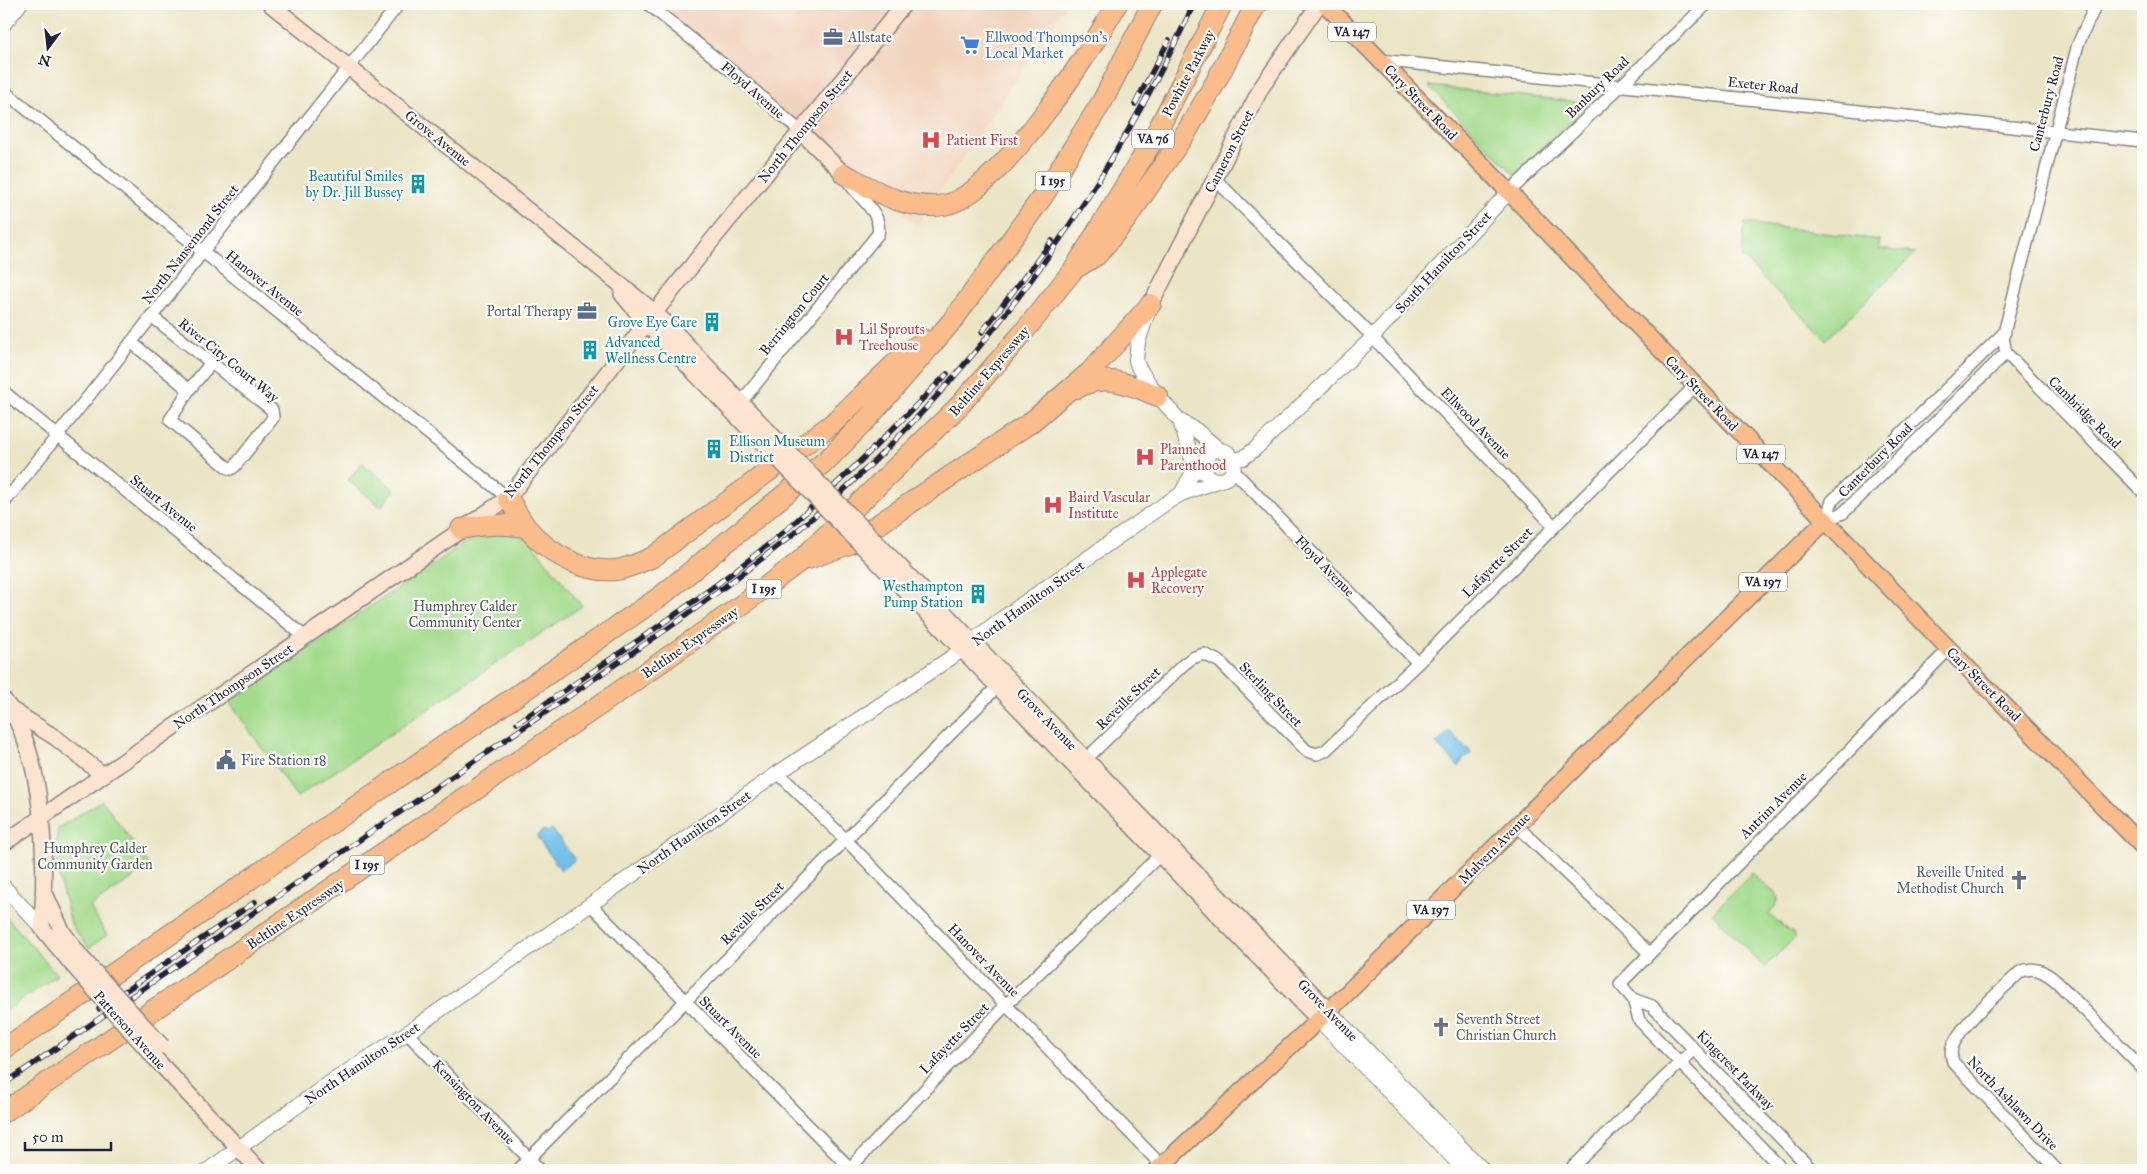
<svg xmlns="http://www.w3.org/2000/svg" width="2147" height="1174" font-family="'IM FELL Great Primer',serif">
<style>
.built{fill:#f2d4be}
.green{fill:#a3db8c;stroke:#627e64}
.water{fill:#6fc0eb;stroke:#487193}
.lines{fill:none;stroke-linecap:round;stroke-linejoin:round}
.minor-casing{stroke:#868480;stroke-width:14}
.tertiary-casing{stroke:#868480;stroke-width:16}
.secondary-casing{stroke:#868480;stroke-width:18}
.primary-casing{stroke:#868480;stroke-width:19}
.motorway-casing{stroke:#868480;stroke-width:22}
.minor{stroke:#fff;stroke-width:11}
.tertiary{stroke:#fff;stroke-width:14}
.secondary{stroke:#fde4d1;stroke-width:15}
.primary{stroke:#fabc8b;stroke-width:16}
.motorway{stroke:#fabc8b;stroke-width:20}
.rail-casing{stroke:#22223b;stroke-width:5.5}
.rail{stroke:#fdfcf7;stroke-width:4;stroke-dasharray:11;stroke-linecap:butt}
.secondary-bridge-casing{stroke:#868480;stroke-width:18;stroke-linecap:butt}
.secondary-bridge{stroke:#fde4d1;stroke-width:15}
.labels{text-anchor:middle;stroke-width:4.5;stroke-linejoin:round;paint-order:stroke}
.shield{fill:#fdfcf7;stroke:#646373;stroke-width:1}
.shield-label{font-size:12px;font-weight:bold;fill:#22223b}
.service-label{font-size:14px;fill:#4e5e75;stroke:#fdfcf7;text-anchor:start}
.shop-label{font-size:14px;fill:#366cbe;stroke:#fdfcf7;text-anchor:start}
.street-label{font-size:14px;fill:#22223b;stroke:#fdfcf7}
.health-label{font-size:14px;fill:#be3a42;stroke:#fdfcf7;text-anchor:start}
.culture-label{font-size:14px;fill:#0d838f;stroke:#fdfcf7;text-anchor:end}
.park-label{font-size:14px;fill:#495a53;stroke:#fdfcf7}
.worship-label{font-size:14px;fill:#5b616d;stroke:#fdfcf7;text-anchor:end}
</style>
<rect width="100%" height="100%" fill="#fdfcf7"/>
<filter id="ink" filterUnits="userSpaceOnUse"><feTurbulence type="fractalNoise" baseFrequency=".02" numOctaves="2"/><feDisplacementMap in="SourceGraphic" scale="10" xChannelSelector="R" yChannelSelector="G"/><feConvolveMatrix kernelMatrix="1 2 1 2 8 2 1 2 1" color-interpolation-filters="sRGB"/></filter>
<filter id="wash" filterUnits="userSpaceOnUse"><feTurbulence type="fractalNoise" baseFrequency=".0096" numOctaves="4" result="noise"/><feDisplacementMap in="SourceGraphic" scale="20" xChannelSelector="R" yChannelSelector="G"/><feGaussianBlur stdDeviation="1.12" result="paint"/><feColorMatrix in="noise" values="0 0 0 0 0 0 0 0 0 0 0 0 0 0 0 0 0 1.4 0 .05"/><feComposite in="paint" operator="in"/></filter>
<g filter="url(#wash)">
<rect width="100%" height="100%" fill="#ebe5c6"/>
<path class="built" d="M653 4H1067L917 226Z"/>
<path class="green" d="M1429 86 1589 103 1515 175Z
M1744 223 1880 240 1879 249 1915 253 1826 340 1742 257Z
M362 463 395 490 381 507 348 480Z
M493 533 515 534 529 540 582 606 297 797 229 702 475 536Z
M102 800 150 866 90 907 107 935 89 948 72 927 58 874 55 849 58 828Z
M1752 873 1778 896V901L1769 915 1794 934V939L1764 967 1712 913Z
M4 914 57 975 4 1012Z"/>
<path class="water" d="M1449 731 1472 753 1463 759 1459 767 1436 744Z
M552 829 575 860 561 870 537 837 543 830 548 832Z"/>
</g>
<g filter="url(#ink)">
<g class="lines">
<defs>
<path id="minor" d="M648 4 739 77 800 131
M1379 60 2143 141
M4 91 508 498
M1215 179 1369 333
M1509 192 1707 4
M1376 341 1554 526
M131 342 189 390 170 420 227 467 231 469 235 466 273 418 272 410 151 316
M2006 353 2003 337 2078 44 2096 4
M2006 353 2143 492
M189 390 211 363
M4 392 305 637
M737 407 878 234C883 211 856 197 846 178
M1233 470 1418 663
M4 503 399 4
M1826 520 1832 501 2005 332
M1826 520 1843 513 2006 353
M1081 764 1183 665 1192 658 1204 654 1220 662 1307 751 1317 754 1325 751 1418 663 1695 386
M778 773 846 840 1166 1170
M1517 826 1649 953
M590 904 852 1170
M1633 999 1639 1020 1783 1170
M407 1033 540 1170
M518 1170 1002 682
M848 1170 1006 1005 1165 850
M1570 1170 1694 1049
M1812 1170 1652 1006 1633 999 1620 984 1949 649
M2057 1170 1953 1062C1951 1055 1950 1050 1954 1043 1965 1020 2001 991 2020 972 2034 965 2045 972 2056 981L2143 1069"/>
<path id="tertiary" d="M4 24 20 4
M1148 312 1138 342 1136 360 1138 367 1158 396 1180 421 1196 430 1221 451
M1376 333 1509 192
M1180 421 1195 468 1207 474
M1204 465a15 15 0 1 1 30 0a15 15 0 1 1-30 0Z
M1233 460 1243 458 1255 449 1369 341
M1181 494 1195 468 1203 462
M4 887 42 928
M1329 1011 1483 1170
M1319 1020 1465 1170
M208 1170 328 1084 407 1033 778 773 952 657 997 622 1166 503 1181 494 1221 480"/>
<path id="secondary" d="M270 4 647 306 667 324 769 432
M800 131 844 174
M622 294 646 323 760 440
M1151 304 1261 88 1319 4
M880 546 1329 1011
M870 554 1319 1020
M4 700C46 756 46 861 42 928L71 963
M12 710 56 738 103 775
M4 843 508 498 709 244 904 4
M44 891 62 931 81 957
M154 1057 259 1170"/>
<path id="primary" d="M1325 4 1509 192 1949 649 2143 847
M1157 1170 1342 998 1826 520"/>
<path id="motorway" d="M844 174C876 191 906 211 944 205 996 197 1091 51 1117 4
M1078 263 1150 145 1222 4
M1077 388C1106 372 1130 385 1158 396
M508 498C514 507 519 518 526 527 548 553 582 573 616 570 629 568 641 562 653 557L832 424 904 355 925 340
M461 529C483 524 503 523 526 527
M808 559 849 544 1030 423 1090 372 1151 304
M4 1049 661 596 828 459 869 417 953 320 1043 196 1103 100 1152 4
M4 1112 610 698 728 615 799 562 959 406 1022 334 1074 269 1097 255 1125 221 1187 131 1214 85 1256 4"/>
</defs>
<use href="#minor" class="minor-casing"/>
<use href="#tertiary" class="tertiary-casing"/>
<use href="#secondary" class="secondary-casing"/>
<use href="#primary" class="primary-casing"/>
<use href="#motorway" class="motorway-casing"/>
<use href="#minor" class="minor"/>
<use href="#tertiary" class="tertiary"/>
<use href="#secondary" class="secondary"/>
<use href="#primary" class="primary"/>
<use href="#motorway" class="motorway"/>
<defs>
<path id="rail" d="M1135 104 1169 40
M982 332 1052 241
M517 723C608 660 703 600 787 529 843 480 895 427 947 374
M99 1009 255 902
M4 1084 677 622C718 592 759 562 798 530 969 387 1100 204 1194 4"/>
</defs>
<use href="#rail" class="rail-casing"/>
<use href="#rail" class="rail"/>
<defs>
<path id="secondary-bridge" d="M769 432 880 546
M760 440 870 554
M81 957 162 1046
M71 963 154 1057"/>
</defs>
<use href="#secondary-bridge" class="secondary-bridge-casing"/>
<use href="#secondary-bridge" class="secondary-bridge"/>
</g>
</g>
<defs>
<symbol id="office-bare" viewBox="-9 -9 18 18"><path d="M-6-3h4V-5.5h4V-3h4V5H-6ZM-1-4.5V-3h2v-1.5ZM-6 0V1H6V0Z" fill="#5c6f8a" stroke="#fdfcf7" stroke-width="2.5" paint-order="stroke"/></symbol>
<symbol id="supermarket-bare" viewBox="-9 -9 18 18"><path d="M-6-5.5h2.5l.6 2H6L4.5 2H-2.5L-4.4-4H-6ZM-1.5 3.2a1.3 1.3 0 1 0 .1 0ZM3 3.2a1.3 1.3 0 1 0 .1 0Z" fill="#3f7fe0" stroke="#fdfcf7" stroke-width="2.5" paint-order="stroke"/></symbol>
<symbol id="hospital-bare" viewBox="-9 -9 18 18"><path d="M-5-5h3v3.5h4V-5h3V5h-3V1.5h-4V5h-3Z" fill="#e0444e" stroke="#fdfcf7" stroke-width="2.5" paint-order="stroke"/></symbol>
<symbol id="building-bare" viewBox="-9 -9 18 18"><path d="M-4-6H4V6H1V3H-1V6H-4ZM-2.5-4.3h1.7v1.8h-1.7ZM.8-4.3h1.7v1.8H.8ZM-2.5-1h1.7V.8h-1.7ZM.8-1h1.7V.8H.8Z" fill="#0f9aa8" stroke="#fdfcf7" stroke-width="2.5" paint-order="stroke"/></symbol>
<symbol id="civic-bare" viewBox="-9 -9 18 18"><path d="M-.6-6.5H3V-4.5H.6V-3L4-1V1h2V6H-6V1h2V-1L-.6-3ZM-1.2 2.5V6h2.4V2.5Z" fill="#5c6f8a" stroke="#fdfcf7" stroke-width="2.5" paint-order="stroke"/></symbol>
<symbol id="church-bare" viewBox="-9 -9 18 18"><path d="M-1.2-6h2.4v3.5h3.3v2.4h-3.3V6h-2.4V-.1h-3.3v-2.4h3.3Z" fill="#6b7280" stroke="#fdfcf7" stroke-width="2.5" paint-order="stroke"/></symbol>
</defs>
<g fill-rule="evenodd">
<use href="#office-bare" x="819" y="23" width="28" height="28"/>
<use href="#supermarket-bare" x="956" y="31" width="28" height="28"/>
<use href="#hospital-bare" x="917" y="126" width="28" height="28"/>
<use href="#building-bare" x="404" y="170" width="28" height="28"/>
<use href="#office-bare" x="573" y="297" width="28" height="28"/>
<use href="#building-bare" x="698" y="308" width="28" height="28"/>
<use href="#hospital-bare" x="830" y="323" width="28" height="28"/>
<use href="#building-bare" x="576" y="336" width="28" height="28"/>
<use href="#building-bare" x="700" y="435" width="28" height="28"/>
<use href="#hospital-bare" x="1131" y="443" width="28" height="28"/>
<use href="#hospital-bare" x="1039" y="491" width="28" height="28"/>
<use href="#hospital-bare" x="1122" y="566" width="28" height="28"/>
<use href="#building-bare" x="964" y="580" width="28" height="28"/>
<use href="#civic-bare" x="212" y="746" width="28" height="28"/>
<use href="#church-bare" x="2005" y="866" width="28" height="28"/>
<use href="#church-bare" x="1427" y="1013" width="28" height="28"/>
</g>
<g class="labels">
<g class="shield">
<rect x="1328" y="22.5" width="48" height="19" rx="4"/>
<rect x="1132" y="129.5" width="42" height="19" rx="4"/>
<rect x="1035.5" y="171.5" width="35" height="19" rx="4"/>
<rect x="1737" y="444.5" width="48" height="19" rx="4"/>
<rect x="1739" y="572.5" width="48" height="19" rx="4"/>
<rect x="746.5" y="579.5" width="35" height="19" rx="4"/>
<rect x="349.5" y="855.5" width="35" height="19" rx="4"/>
<rect x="1407" y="900.5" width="48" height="19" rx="4"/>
</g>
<g class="shield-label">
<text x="1352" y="36">VA 147</text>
<text x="1153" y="143">VA 76</text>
<text x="1053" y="185">I 195</text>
<text x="1761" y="458">VA 147</text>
<text x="1763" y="586">VA 197</text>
<text x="764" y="593">I 195</text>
<text x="367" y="869">I 195</text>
<text x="1431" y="914">VA 197</text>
</g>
<g class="service-label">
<text x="848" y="42">Allstate</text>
<text x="572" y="316" text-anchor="end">Portal Therapy</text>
<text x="241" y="765">Fire Station 18</text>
</g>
<g class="shop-label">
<text x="985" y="42">Ellwood Thompson's<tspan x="985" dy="16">Local Market</tspan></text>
</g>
<g class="street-label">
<text transform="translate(1188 73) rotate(-62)" y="5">Powhite Parkway</text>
<text transform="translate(1763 85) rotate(6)" y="5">Exeter Road</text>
<text transform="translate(1597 87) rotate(-44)" y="5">Banbury Road</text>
<text transform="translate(753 90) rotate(41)" y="5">Floyd Avenue</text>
<text transform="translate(1421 102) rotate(46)" y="5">Cary Street Road</text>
<text transform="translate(2046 104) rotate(-75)" y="5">Canterbury Road</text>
<text transform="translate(805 126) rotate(-51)" y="5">North Thompson Street</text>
<text transform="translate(438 138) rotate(39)" y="5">Grove Avenue</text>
<text transform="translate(1229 151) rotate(-63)" y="5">Cameron Street</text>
<text transform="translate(190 244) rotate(-52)" y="5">North Nansemond Street</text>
<text transform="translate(1443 262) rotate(-47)" y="5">South Hamilton Street</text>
<text transform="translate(265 283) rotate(39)" y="5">Hanover Avenue</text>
<text transform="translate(794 314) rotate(-51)" y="5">Berrington Court</text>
<text transform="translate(229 360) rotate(39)" y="5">River City Court Way</text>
<text transform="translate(989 371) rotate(-49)" y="5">Beltline Expressway</text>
<text transform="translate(1702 393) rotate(46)" y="5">Cary Street Road</text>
<text transform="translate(2085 412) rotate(45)" y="5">Cambridge Road</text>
<text transform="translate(1476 423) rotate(46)" y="5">Ellwood Avenue</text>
<text transform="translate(551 441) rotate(-51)" y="5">North Thompson Street</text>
<text transform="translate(1875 460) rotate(-45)" y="5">Canterbury Road</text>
<text transform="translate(164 503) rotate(39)" y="5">Stuart Avenue</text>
<text transform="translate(1497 562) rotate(-45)" y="5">Lafayette Street</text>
<text transform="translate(1325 566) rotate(46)" y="5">Floyd Avenue</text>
<text transform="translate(1028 603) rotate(-36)" y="5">North Hamilton Street</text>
<text transform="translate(690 642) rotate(-35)" y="5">Beltline Expressway</text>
<text transform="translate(1984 684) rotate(45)" y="5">Cary Street Road</text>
<text transform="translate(233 686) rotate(-34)" y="5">North Thompson Street</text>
<text transform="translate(1271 694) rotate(46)" y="5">Sterling Street</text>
<text transform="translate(1128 698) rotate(-44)" y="5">Reveille Street</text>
<text transform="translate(1047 719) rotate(46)" y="5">Grove Avenue</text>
<text transform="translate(1773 805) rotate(-45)" y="5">Antrim Avenue</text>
<text transform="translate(694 832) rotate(-35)" y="5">North Hamilton Street</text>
<text transform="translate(1494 848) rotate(-45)" y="5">Malvern Avenue</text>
<text transform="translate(752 913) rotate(-45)" y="5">Reveille Street</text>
<text transform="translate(295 914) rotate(-34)" y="5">Beltline Expressway</text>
<text transform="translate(984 960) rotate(46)" y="5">Hanover Avenue</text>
<text transform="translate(1328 1010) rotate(46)" y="5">Grove Avenue</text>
<text transform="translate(731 1027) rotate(45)" y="5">Stuart Avenue</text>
<text transform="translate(130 1030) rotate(48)" y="5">Patterson Avenue</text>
<text transform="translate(954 1038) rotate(-46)" y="5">Lafayette Street</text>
<text transform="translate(362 1063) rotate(-34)" y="5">North Hamilton Street</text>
<text transform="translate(1736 1070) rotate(46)" y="5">Kingcrest Parkway</text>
<text transform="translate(474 1102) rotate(46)" y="5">Kensington Avenue</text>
<text transform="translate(2013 1103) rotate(46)" y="5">North Ashlawn Drive</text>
</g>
<g class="health-label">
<text x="946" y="145">Patient First</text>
<text x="859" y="334">Lil Sprouts<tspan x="859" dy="16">Treehouse</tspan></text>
<text x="1160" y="454">Planned<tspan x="1160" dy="16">Parenthood</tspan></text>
<text x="1068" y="502">Baird Vascular<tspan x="1068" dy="16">Institute</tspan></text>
<text x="1151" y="577">Applegate<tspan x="1151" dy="16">Recovery</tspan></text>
</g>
<g class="culture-label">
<text x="403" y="181">Beautiful Smiles<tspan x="403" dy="16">by Dr. Jill Bussey</tspan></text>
<text x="697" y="327">Grove Eye Care</text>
<text x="605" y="347" text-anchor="start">Advanced<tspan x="605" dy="16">Wellness Centre</tspan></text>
<text x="729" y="446" text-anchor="start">Ellison Museum<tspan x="729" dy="16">District</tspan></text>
<text x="963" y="591">Westhampton<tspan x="963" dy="16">Pump Station</tspan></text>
</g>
<g class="park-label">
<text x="465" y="611">Humphrey Calder<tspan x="465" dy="16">Community Center</tspan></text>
<text x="95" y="853">Humphrey Calder<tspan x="95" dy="16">Community Garden</tspan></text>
</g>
<g class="worship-label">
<text x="2004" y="877">Reveille United<tspan x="2004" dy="16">Methodist Church</tspan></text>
<text x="1456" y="1024" text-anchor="start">Seventh Street<tspan x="1456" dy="16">Christian Church</tspan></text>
</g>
</g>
<rect width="2147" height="1174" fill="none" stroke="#fdfcf7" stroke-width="20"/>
<g transform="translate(48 48) rotate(195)" stroke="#fdfcf7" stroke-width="4" paint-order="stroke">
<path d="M0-4L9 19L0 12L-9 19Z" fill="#22223b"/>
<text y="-8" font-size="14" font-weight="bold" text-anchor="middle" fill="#22223b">N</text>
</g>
<path d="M25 1142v8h86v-8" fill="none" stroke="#22223b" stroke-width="2.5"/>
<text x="32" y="1142" font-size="15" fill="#22223b" stroke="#fdfcf7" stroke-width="4" paint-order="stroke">50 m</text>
</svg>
